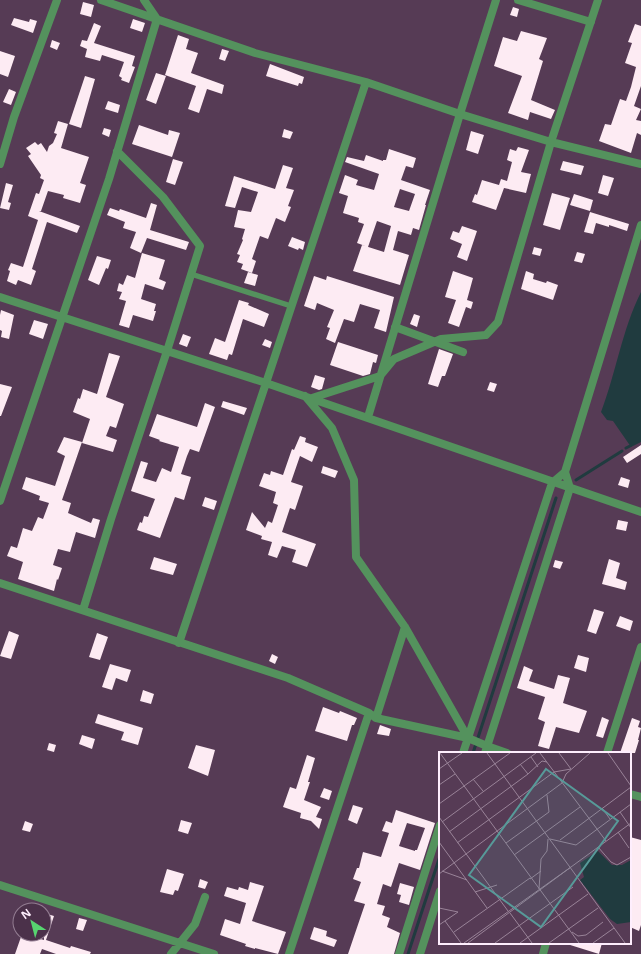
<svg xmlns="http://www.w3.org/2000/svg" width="641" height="954" font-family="'Open Sans',sans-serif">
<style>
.water{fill:#203b3f}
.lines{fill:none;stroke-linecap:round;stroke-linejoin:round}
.stream{stroke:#203b3f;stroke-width:3}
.building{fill:#fdebf3;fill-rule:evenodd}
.lane{stroke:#54925d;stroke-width:5.5}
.street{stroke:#54925d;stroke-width:8}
.inset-road{fill:none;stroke:#998398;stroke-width:1}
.view{fill:#579a99;fill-opacity:0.15;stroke:#579a99;stroke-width:2}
.inset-edge{fill:none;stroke:#feeefd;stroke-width:2}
</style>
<rect width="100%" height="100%" fill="#563b55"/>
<path class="water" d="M641 292V442L631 447 613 421 607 420 601 412C616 373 622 330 641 292Z"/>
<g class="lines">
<path class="stream" d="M626 448 630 446
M576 480 622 451
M473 753 556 498
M408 954 440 856"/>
</g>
<path class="building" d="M83 2 94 5 91 17 80 14Z
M513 7 519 9 517 17 510 15Z
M14 18 29 22 30 19 37 21 33 33 11 25Z
M133 19 145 23 142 32 130 28Z
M94 23 101 26 94 43 135 56 132 66 135 67 129 83 121 80 122 78 119 76 124 62 102 55 100 61 85 57 87 49 80 46 82 40 87 41Z
M635 24 641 26V86L634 106 641 109 636 120 641 121V135L637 133 631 153 599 141 605 124 611 125 620 99 626 101 631 87 636 67 625 63 632 43 628 42Z
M521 31 547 38 539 59 543 61 531 100 555 110 551 119 530 112 528 120 508 113 522 76 494 66 503 37 517 41Z
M178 35 189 39 186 49 198 53 191 73 224 85 222 94 207 89 199 113 188 109 196 86 165 75Z
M52 40 60 43 57 50 50 47Z
M222 49 229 51 225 61 219 59Z
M0 51 15 56 8 77 0 74Z
M270 64 304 77 302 84 299 83 298 86 266 76Z
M156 73 166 76 156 104 146 100Z
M85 76 95 79 81 128 69 124Z
M9 89 16 92 11 105 3 102Z
M108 101 120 105 118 113 105 109Z
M58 121 68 124 61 148 89 157 80 183 86 185 80 203 63 198 64 195 48 191 41 211H39L80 226 77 233 47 222 32 269 36 271 31 285 18 280 16 285 7 281 10 271 8 270 11 263 23 267 38 220 28 216 36 193 39 194 44 180 40 178 41 175 28 156 31 154 26 148 35 142 38 145 41 143 47 152 49 146 53 143 57 134 54 133Z
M139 125 168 135 169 130 180 133 172 157 132 144Z
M104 128 111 130 109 137 102 134Z
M284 129 293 132 290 139 282 137Z
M471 131 484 135 478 154 466 150Z
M518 147 529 150 521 172 531 174 526 193 504 188 496 210 472 202 475 194 477 195 482 180 499 185 501 179 507 181 512 162 507 160 510 149 516 151Z
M389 149 416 158 413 168 406 166 401 180 430 190 425 205H426L419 230 413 228 411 235 398 231 393 250 409 255 400 285 353 271 362 245 384 252 391 226 377 221 368 247 357 243 364 224 358 222 359 218 343 213 348 196 339 193 345 175 358 180 356 185 374 190 379 174 345 162 347 157 364 161 366 155 383 161V160H386ZM400 189 415 194 409 211 394 207Z
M173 159 183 162 175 185 166 182Z
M563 161 584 166 581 175 560 170Z
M283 165 293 168 286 188 294 190 288 206 291 207 285 222 276 218 268 239 260 236 252 259 256 261 252 273 241 269 243 264 237 262 240 255 237 254 243 240 242 239 245 229 234 227 238 210 251 212 258 192 242 187 235 208 225 206 234 176 275 189Z
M603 175 614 178 608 196 598 193Z
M6 183 13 185 8 202 11 203 9 210 0 208Z
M552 193 570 198 560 230 543 225Z
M574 194 593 200 590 211 570 205Z
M151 203 157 205 150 230 189 242 186 250 147 238 141 253 130 248 136 232 123 228 125 222 107 215 110 208 119 211 120 209 146 218Z
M590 212 629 224 627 231 609 225V227L596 223 593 234 584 232Z
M462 226 477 231 467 261 457 257 462 244 450 239 453 231 459 233Z
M292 237 305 242 303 250 299 248 298 250 288 246Z
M534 247 542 249 540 256 532 254Z
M577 252 585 254 582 263 574 261Z
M142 253 165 260 159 279 166 282 163 290 145 284 141 299 156 304 154 311H156L153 321 133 315 129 328 119 325 126 301 119 299 122 292 117 291 119 283 123 285 127 275 135 278Z
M97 256 111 260 108 269 106 268 99 285 88 280Z
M453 271 473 278 467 300 473 302 471 309 466 307 459 327 448 323 456 300 445 297Z
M526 271 534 274 533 279 546 283 547 281 558 285 553 300 521 289Z
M248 272 258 275 255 286 244 283Z
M314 276 326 280 327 276 394 297 386 332 374 328 380 310 360 304 354 322 344 319 335 343 326 339 330 328 327 327 334 310 317 303 315 310 304 306Z
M239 300 249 303 248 305 269 314 264 327 243 319 232 355 229 354 227 360 209 354 215 338 225 342Z
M1 310 14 315 9 339 1 337 2 331 0 330V315Z
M414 314 420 316 417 327 410 324Z
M34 320 48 324 43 339 29 334Z
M183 334 191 337 187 347 179 344Z
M265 339 272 342 270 348 262 345Z
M338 342 378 355 376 363 373 362 370 374 363 376 330 365Z
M439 349 453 354 445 376H442L438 387 428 384Z
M109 353 120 356 106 397 124 404 116 428 110 426 106 436 117 440 113 452 82 443 90 419 73 412 78 398 80 399 83 389 97 394Z
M315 375 325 378 322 389 319 390 311 387Z
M490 382 497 384 494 392 487 390Z
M0 384 12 387 1 416H0Z
M223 401 247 408 244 415 221 407Z
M205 403 215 407 199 452 190 449 187 456 181 474 191 477 184 500 175 497 160 538 137 530 140 522 142 523 144 516 148 517 155 499 131 491 141 461 148 463 143 478 156 482 162 468 171 472 179 447 159 441 160 440 149 436 157 414 197 427Z
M300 436 306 438 305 442 318 447 312 462 300 456 291 482 303 486 295 510 290 508 282 532 316 544 307 567 292 562 296 550 282 546 277 558 268 555 272 542 261 539 262 536 246 530 252 512 265 528 268 521 272 523 278 505 273 503 276 492 259 486 264 473 270 475 271 471 283 475 292 449 294 450Z
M64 437 82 442 62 500 71 503 68 513 91 523 93 518 100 520 95 538 76 532 70 552 58 549 53 565 62 568 58 580 57 579 54 591 18 579 23 562 7 556 11 546 17 548 23 528 32 531 38 517 43 519 49 503 39 500 40 496 22 489 26 477 55 486 65 456 57 452Z
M641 445V454L627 463 623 457Z
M323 466 338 471 335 478 321 473Z
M621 477 630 480 628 488 618 485Z
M205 497 217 501 214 510 202 506Z
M618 520 628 522 626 531 616 529Z
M154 557 177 564 173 575 150 569Z
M609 559 620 563 616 578 627 582 625 590 602 584Z
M555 560 563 562 560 569 553 567Z
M594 609 604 612 596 634 587 631Z
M620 616 633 621 630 631 616 626Z
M9 631 19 635 11 659 0 656Z
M97 633 108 637 100 660 89 657Z
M272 654 278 657 275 664 269 661Z
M578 655 589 658 586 672 574 668Z
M110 664 131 670 127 682 116 678 112 690 102 687Z
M524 666 533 670 529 681 554 689 558 675 570 678 563 703 587 711 579 733 556 727 549 749 538 746 545 722 538 719 545 697 517 688Z
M143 690 154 694 151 704 140 701Z
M323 707 339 713 340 711 357 718 354 725H352L347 741 315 731Z
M98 714 143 728 138 745 121 740 124 732 95 723Z
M602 717 609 720 603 738 596 736Z
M632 718 640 721 638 727 641 728 638 740H639L635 753H620Z
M380 725 391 729 389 736 377 734Z
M82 735 95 739 92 749 79 744Z
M49 743 56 745 54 752 47 750Z
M196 745 215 750 208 776 188 768Z
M307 755 315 758 308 782H310L304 800 321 807 316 817 322 819 319 829 311 821 300 818 301 813 283 807 290 787 296 789Z
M324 788 332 791 329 800 320 797Z
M353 805 363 808 357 824 348 820Z
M396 810 435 823 420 870 399 863 391 887 383 884 377 904 385 906 382 915 390 918 387 927 400 933 394 954H348L365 904 354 901 361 882 353 879 357 868H359L363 852 381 857 389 833 382 831 386 821 392 823ZM407 823 425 828 417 850H415V851L399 846Z
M181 820 192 823 188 834 178 831Z
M25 821 33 824 30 832 22 830Z
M630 837 641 840V925L639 931 630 927Z
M167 869 184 874 178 891 175 890 173 895 160 892Z
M200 879 208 882 205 889 198 887Z
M250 882 264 886 252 921 286 932 278 954 255 948V949L245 946 246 944 220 935 225 919 240 924 246 903 224 896 227 887 238 890 239 887 248 890Z
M400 883 414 887 409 905 399 902 401 895 397 894Z
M44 913 54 916 46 940 70 948 71 946 91 952 90 954H56L42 949 40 954H15L22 934 44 940Z
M79 918 87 920 83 931 76 929Z
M314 927 327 931 326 936 337 940 334 947 310 939Z
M567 943H602L599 954 567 944Z"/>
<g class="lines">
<path class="lane" d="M191 274 291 306"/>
<path class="street" d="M101 0 255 53 366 82 460 114 551 142 641 164
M518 0 591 22
M0 164 14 117 57 0
M0 297 266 383 641 512
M395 327 463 352
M305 396 332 428 354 480 356 557 405 627 468 738
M312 398 380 376 394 359 441 339 486 335 498 322 551 142 598 0
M368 417 460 114 496 0
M565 472 641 225
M0 501 109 179 157 19 144 0
M0 583 288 678 369 713 376 718 468 738 487 746 507 753
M83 610 111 519 167 351 200 246 163 197 117 151
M179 643 266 383 366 82
M376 718 405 627
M463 753 552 483 565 472 570 488 485 753
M607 753 641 647
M630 794 641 797
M0 885 214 954
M171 954 195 924 205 897
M289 954 369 713
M399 954 440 825
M420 954 440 891
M543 954 546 943"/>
</g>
<g transform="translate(439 752)">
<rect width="192" height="192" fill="#563b55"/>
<path d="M159 99 173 113H183L192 108V170L178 172 171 167 141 128 145 125 141 111Z" fill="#203b3f"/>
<path class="inset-road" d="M1 1 140 191M48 1 186 191M101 1 167 89M169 1 192 34M92 5 99 15M81 12 89 22M0 17 23 1M34 27 44 39M0 33 16 22M0 52 71 1M163 56 171 67M181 60 192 76M0 65 69 159M3 70 97 1M10 80 89 22 103 9 108 10M179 80 190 96M111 87 137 93 192 52M121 88 192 35M0 90 48 156M18 91 115 20 132 17 120 1M67 91 110 60 108 43M159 95 172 110 178 113 192 105M75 103 141 55M132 115 192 71M3 119 28 128M0 122 123 31 127 22 151 1M91 127 102 119M100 137 102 107 108 99 109 87M36 140 58 133M0 156 19 160M71 161 93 191M6 169 22 191M0 173 19 160M15 180 91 126M133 180 139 184 147 183 164 170M25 191 132 115 29 191M56 191 134 135M81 191 149 142M110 191 159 156M154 191 175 176"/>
<path class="view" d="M107 17 179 69 102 175 30 123Z"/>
<rect width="192" height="192" class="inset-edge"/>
</g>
<g transform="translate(32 922) rotate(324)"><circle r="19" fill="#4b314a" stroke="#937d92"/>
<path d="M0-3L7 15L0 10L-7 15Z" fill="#57d570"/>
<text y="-6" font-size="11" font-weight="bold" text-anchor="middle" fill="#feeefd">N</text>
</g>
</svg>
